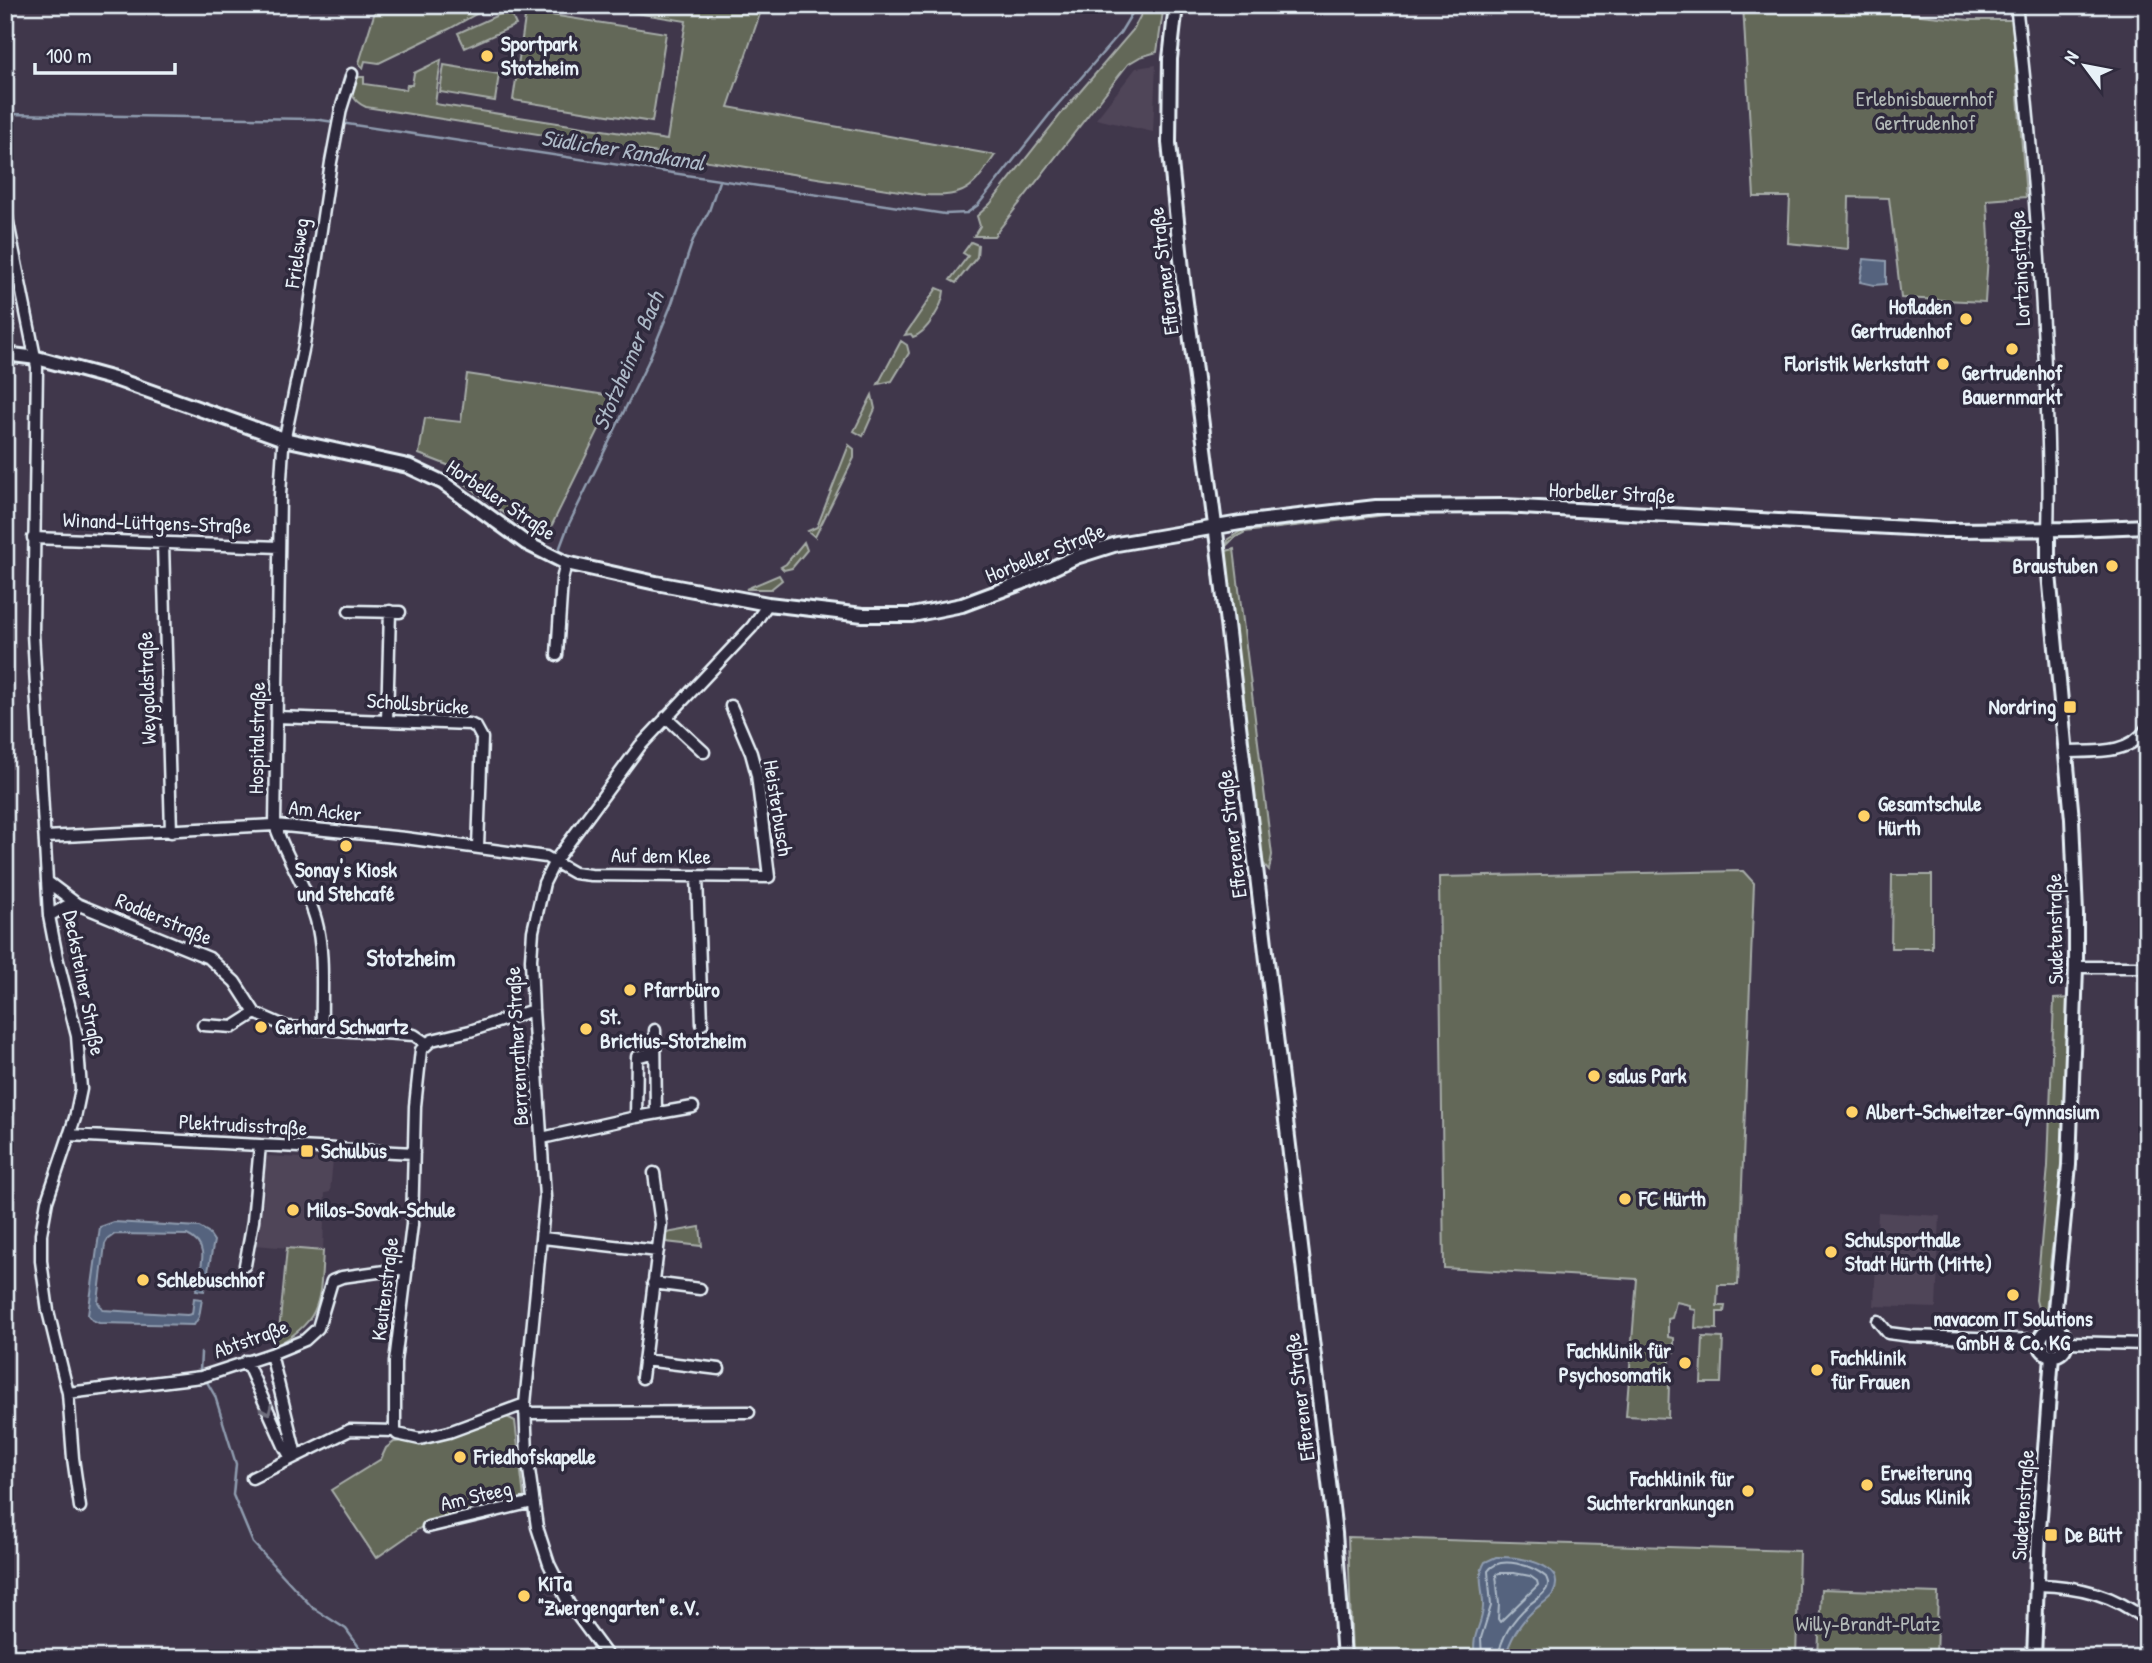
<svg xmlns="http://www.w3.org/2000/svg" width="2152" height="1663" font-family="'Patrick Hand',sans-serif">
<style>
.built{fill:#4f4458}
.green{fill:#646758;stroke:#a6aca8;stroke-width:2}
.water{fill:#54647e;stroke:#8f9caf;stroke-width:2}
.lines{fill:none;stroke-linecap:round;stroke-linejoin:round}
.shore{stroke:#adb9c7;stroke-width:2}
.stream{stroke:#8f9caf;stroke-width:2.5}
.street-casing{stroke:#e8f1f8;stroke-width:15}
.secondary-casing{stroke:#e8f1f8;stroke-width:18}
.street{stroke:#2f2a3d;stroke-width:10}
.secondary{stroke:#2f2a3d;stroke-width:12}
.oneway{stroke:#70707e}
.poi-dot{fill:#ffd166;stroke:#2f2a3d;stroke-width:2.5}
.labels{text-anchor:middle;stroke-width:7;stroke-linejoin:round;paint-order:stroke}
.poi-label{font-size:21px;font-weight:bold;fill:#e8f1f8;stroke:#2f2a3d;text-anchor:start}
.park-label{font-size:21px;fill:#b3bab8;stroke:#2f2a3d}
.street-label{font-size:21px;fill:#e8f1f8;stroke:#2f2a3d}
.water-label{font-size:23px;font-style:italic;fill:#adb9c7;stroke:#2f2a3d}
.quarter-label{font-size:24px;font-weight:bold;fill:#e8f1f8;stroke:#2f2a3d}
</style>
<rect width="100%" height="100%" fill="#40374b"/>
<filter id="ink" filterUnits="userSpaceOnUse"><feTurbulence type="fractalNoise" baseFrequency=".0143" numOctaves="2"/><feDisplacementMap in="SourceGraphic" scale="14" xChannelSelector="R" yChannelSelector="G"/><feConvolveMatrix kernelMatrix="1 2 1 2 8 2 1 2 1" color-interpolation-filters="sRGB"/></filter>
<g filter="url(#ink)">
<path class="built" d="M1156 65 1153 132 1096 119 1136 68Z
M269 1156 333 1160 330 1192 325 1193 323 1251 255 1245V1241L259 1240 265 1186 262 1183 264 1159Z
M1878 1212 1940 1216 1936 1308 1874 1306Z"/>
<path class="green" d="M377 5H492L449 29 379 63 365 61 363 68 359 63Z
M587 5H763L728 107 995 155C972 189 967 197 925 195L366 107C352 101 345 87 359 77H364V84L406 90 407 85H412L414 73 441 60 435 104 667 140 686 21Z
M1146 5H1164L1157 52 1140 57 1128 64 994 236H974L980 226 977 216 990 204 1061 114 1133 30Z
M1743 5H1823L1969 20H2012L2026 197 1987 200 1989 239 1985 302 1901 298 1889 198 1849 197 1848 249 1788 243 1790 197H1754Z
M509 10 516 25 465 48 458 33Z
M526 11 666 33 652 122 513 100Z
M444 65 499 74 495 101 440 92Z
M971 242 978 245 977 257 956 283 950 280 968 256 963 253Z
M937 288 944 291C943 305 927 333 913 337L911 334 905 335Z
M901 341 907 345 909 353 892 381 878 384Z
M467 374 613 396 611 405 545 539 520 525 454 475 455 468 419 454 425 418 461 422Z
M872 395 875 409 863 436 854 431Z
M849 445 854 449V458L815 537 808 531 817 527Z
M1471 510 2014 539 1471 512Z
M1399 511 1402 513 1245 532 1234 538 1227 545 1228 539 1243 530Z
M804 542 807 550 792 568 784 570 781 567 786 564Z
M1234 549 1272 855 1269 870 1261 861 1253 807 1226 551Z
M779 575 782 580 771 589H746Z
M1743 871 1754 883 1738 1285H1718L1717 1306H1725L1724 1312H1717V1329L1695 1328 1696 1310 1690 1309V1305L1676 1302 1672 1318 1668 1319V1337L1674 1338V1352H1670L1668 1418 1626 1416 1637 1279 1444 1268 1439 877Z
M1892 875H1932V948H1891Z
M2070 998 2063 1173 2051 1256 2046 1311 2038 1308 2036 1300 2048 1166 2054 999Z
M700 1227 702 1246 666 1242V1233Z
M287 1248 323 1251C320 1302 322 1322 273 1347L270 1337 279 1332Z
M1703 1337 1723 1338 1721 1383H1701Z
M507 1417 515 1421 524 1498 431 1523 418 1529 376 1558 331 1490 381 1459 386 1448 394 1442 405 1441 423 1445 484 1422Z
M1348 1537 1799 1551 1796 1658H1352Z
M1821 1589 1938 1593 1936 1658H1818Z"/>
<path class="water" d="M1864 259 1886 261V284L1874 285 1860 282Z
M114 1222 199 1227 208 1232 214 1241 204 1291 196 1290C200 1268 212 1246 187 1235L115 1234 108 1239 105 1244 98 1302 103 1310 187 1315 192 1314 194 1298 202 1299 199 1317 194 1325 99 1323 92 1320 88 1315 100 1227Z
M1496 1557C1513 1556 1570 1562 1553 1594 1548 1601 1538 1606 1532 1612 1518 1625 1510 1639 1505 1658H1475C1471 1632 1482 1628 1483 1607 1484 1591 1476 1577 1485 1562Z"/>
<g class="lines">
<path class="shore" d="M1514 1573 1530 1576 1537 1581 1538 1585 1500 1622 1498 1619 1499 1604 1496 1575 1499 1573Z
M1482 1658 1481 1638 1491 1606 1488 1571C1500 1554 1533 1566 1546 1577 1548 1582 1549 1583 1547 1588 1544 1595 1536 1599 1530 1604 1514 1618 1501 1636 1498 1658"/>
<path class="stream" d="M5 114 314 119 945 214 967 213 978 205 1053 110 1120 33 1137 5
M559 550 568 526 648 362 672 303 693 240 709 211 719 181
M200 1372 201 1353
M207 1382 215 1396 236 1464 233 1495 253 1543 313 1608 346 1629 367 1658"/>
<defs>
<path id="street" d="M2016 5C2030 118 2038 231 2044 344 2047 406 2050 468 2048 530
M5 208 37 367 33 633 49 916 57 957 77 1036 81 1089 75 1118 47 1201 41 1234V1261L48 1311 68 1393 73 1458 80 1507
M33 538 279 547
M163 544 171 832
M349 611 400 612
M557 655 562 580 566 563
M277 717 470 724 476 727 482 738 478 847
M666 717 704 752
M387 720 390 611
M2066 752C2095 751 2130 755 2147 728
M46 837 275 825 405 838 546 857 574 873 591 875 769 877 757 775 751 753 731 706
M697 876 702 1024
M49 883 77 904 209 958 235 982 255 1013 287 1027 414 1035 426 1043
M49 916 68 905 77 904
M2076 967H2147
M203 1025 233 1027 255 1013
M322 1028C321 995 325 952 316 920 307 887 286 858 275 825L280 495 283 447 304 345 331 162 341 109 352 74
M655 1030 656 1113
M636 1117 637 1057 654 1052
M69 1135 414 1153
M542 1138 636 1117 693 1107
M543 1238 658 1251
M245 1265 253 1221 260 1145
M653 1283 700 1289
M1878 1321 1888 1333 1911 1336 2040 1340
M2066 1342 2147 1344
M271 1354 296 1455
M644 1360 719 1369
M246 1361 284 1446 291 1458
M642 1378 661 1224 654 1173
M68 1393 201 1377 271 1354 305 1340 318 1328 332 1281 342 1277 407 1268
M525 1404 449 1432 420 1439 397 1434 395 1431V1362L412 1225 415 1106 421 1050 432 1040 470 1031 533 1010
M525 1413 749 1412
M252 1478 350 1430 395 1431
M428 1527 533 1502
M2038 1585C2078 1586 2114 1594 2147 1621
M609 1658 569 1604 549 1564 537 1527 527 1455 525 1404 545 1197 533 1010 531 959 533 931 544 883 555 861 640 746 752 627 768 604
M2144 1658 2147 1652"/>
<path id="secondary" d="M1176 5 1170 59 1169 143 1183 279 1218 548 1335 1533 1344 1658
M5 354 37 358 118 380 284 439 408 466 442 482 526 543 566 563 656 583 768 604 863 615H912L962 605 1021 583 1076 557 1117 544 1240 523 1376 507 1504 506 1945 530 2073 529 2147 526
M2048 530V563L2072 819 2076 914V967L2069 1165 2053 1329
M2040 1342a13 13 0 1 1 26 0a13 13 0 1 1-26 0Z
M2034 1658 2039 1530 2052 1355"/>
</defs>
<use href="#street" class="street-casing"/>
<use href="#secondary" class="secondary-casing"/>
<use href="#street" class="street"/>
<use href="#secondary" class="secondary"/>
</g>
<defs><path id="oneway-chevron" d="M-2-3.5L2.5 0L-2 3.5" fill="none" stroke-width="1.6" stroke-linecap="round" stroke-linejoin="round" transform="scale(1.75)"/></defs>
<use class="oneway" href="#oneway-chevron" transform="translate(267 1410) rotate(66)"/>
</g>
<g class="poi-dot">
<circle cx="487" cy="56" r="7"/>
<circle cx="1966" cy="319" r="7"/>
<circle cx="2012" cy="349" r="7"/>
<circle cx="1943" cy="364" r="7"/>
<circle cx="2112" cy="566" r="7"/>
<rect x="2063" y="700" width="14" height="14" rx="3.5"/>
<circle cx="1864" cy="816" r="7"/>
<circle cx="346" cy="846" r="7"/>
<circle cx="630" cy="990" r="7"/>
<circle cx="261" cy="1027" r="7"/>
<circle cx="586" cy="1029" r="7"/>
<circle cx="1594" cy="1076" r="7"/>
<circle cx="1852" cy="1112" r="7"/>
<rect x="300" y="1144" width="14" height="14" rx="3.5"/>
<circle cx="1625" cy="1199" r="7"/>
<circle cx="293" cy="1210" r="7"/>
<circle cx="1831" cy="1252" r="7"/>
<circle cx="143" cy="1280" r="7"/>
<circle cx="2013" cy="1295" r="7"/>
<circle cx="1685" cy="1363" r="7"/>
<circle cx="1817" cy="1370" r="7"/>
<circle cx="460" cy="1457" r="7"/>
<circle cx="1867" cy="1485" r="7"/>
<circle cx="1748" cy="1491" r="7"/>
<rect x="2044" y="1528" width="14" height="14" rx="3.5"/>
<circle cx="524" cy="1596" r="7"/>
</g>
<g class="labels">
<g class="poi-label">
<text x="501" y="51">Sportpark<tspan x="501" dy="24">Stotzheim</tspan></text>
<text x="1952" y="314" text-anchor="end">Hofladen<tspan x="1952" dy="24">Gertrudenhof</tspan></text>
<text x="1929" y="371" text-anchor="end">Floristik Werkstatt</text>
<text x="2012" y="380" text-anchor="middle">Gertrudenhof<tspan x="2012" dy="24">Bauernmarkt</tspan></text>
<text x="2098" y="573" text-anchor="end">Braustuben</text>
<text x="2056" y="714" text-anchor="end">Nordring</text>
<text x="1878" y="811">Gesamtschule<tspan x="1878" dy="24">Hürth</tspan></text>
<text x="346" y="877" text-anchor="middle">Sonay's Kiosk<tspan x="346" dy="24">und Stehcafé</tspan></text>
<text x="644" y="997">Pfarrbüro</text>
<text x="600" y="1024">St.<tspan x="600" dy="24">Brictius-Stotzheim</tspan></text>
<text x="275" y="1034">Gerhard Schwartz</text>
<text x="1608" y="1083">salus Park</text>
<text x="1866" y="1119">Albert-Schweitzer-Gymnasium</text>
<text x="321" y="1158">Schulbus</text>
<text x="1639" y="1206">FC Hürth</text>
<text x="307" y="1217">Milos-Sovak-Schule</text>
<text x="1845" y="1247">Schulsporthalle<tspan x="1845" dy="24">Stadt Hürth (Mitte)</tspan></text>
<text x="157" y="1287">Schlebuschhof</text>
<text x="2013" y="1326" text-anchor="middle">navacom IT Solutions<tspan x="2013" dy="24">GmbH &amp; Co. KG</tspan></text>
<text x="1671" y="1358" text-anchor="end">Fachklinik für<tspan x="1671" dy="24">Psychosomatik</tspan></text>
<text x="1831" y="1365">Fachklinik<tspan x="1831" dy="24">für Frauen</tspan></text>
<text x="474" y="1464">Friedhofskapelle</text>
<text x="1881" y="1480">Erweiterung<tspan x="1881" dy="24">Salus Klinik</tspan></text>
<text x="1734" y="1486" text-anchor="end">Fachklinik für<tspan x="1734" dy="24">Suchterkrankungen</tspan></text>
<text x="2065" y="1542">De Bütt</text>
<text x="538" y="1591">KiTa<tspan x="538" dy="24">"Zwergengarten" e.V.</tspan></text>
</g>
<g class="park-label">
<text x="1925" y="106">Erlebnisbauernhof<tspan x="1925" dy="24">Gertrudenhof</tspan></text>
<text x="1868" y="1631">Willy-Brandt-Platz</text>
</g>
<g class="street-label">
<text transform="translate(297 253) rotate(-82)" y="7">Frielsweg</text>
<text transform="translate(2020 268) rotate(-93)" y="7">Lortzingstraße</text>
<text transform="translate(1164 271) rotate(-97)" y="7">Efferener Straße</text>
<text transform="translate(1612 493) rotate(3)" y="7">Horbeller Straße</text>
<text transform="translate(501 500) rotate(34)" y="7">Horbeller Straße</text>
<text transform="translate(157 523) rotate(2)" y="7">Winand-Lüttgens-Straße</text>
<text transform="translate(1045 553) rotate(-22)" y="7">Horbeller Straße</text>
<text transform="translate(147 688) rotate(-92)" y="7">Weygoldstraße</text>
<text transform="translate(418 704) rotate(4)" y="7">Schollsbrücke</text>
<text transform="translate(257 738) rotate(-89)" y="7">Hospitalstraße</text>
<text transform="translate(778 808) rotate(81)" y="7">Heisterbusch</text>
<text transform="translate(325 811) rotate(6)" y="7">Am Acker</text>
<text transform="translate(1232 834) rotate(-97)" y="7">Efferener Straße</text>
<text transform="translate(661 856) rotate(1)" y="7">Auf dem Klee</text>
<text transform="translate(164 919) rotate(23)" y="7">Rodderstraße</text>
<text transform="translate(2055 929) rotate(-91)" y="7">Sudetenstraße</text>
<text transform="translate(84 983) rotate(79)" y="7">Decksteiner Straße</text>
<text transform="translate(517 1046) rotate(-93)" y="7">Berrenrather Straße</text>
<text transform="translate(243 1125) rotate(3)" y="7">Plektrudisstraße</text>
<text transform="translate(385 1289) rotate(-83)" y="7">Keutenstraße</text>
<text transform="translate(251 1339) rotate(-20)" y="7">Abtstraße</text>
<text transform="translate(1300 1397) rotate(-97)" y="7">Efferener Straße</text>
<text transform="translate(476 1496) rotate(-13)" y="7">Am Steeg</text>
<text transform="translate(2023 1505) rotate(-86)" y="7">Sudetenstraße</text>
</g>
<g class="water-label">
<text transform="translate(623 150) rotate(9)" y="8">Südlicher Randkanal</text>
<text transform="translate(628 361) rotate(-67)" y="8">Stotzheimer Bach</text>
</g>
<g class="quarter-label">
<text x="411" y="966">Stotzheim</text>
</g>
</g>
<rect width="2152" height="1663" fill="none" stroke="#2f2a3d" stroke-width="28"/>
<rect x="14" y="14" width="2124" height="1635" fill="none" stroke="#e8f1f8" stroke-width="2.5" filter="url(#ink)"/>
<g transform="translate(2085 66) rotate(302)" stroke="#2f2a3d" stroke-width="5" paint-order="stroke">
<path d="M0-5L12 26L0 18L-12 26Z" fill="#e8f1f8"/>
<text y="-10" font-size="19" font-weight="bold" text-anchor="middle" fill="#e8f1f8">N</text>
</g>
<path d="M35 63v10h140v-10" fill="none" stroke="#e8f1f8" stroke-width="3.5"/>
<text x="46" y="63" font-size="21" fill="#e8f1f8" stroke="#2f2a3d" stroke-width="5" paint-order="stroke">100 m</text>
</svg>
